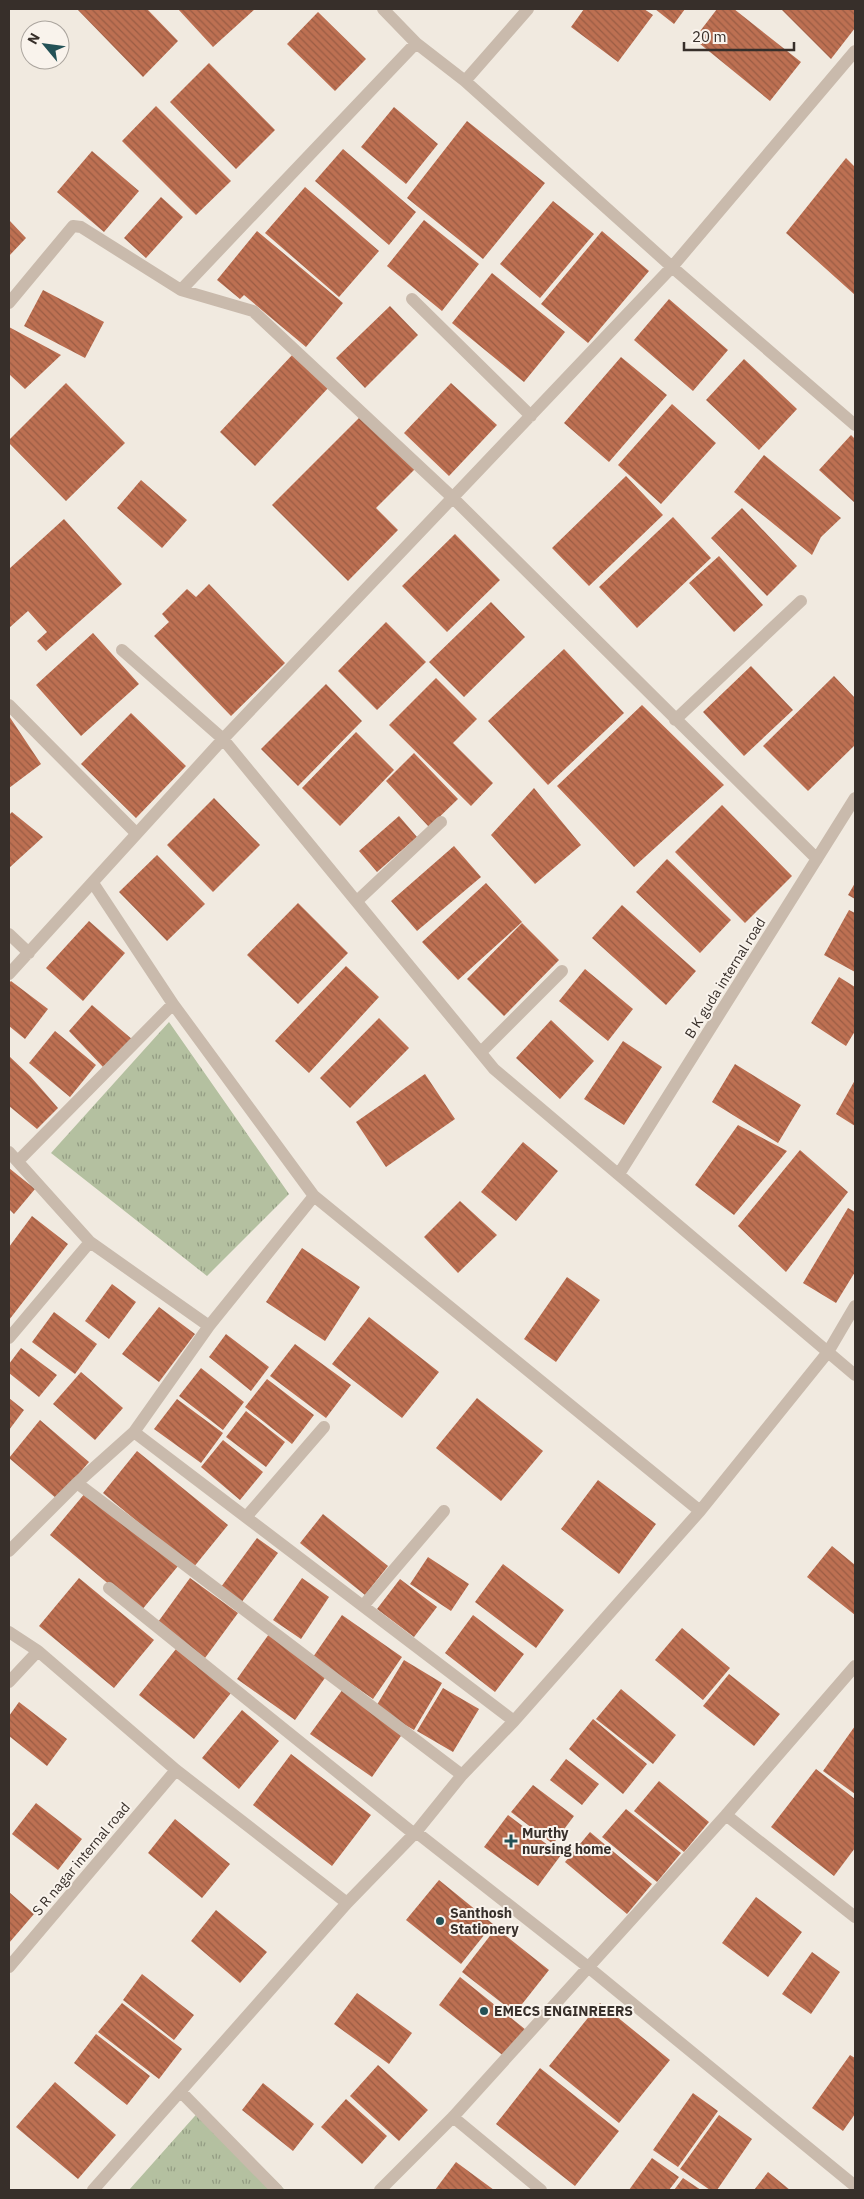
<svg xmlns="http://www.w3.org/2000/svg" width="864" height="2199" font-family="'IBM Plex Sans',sans-serif">
<style>
.grass{fill:url(#grass-tufts)}
.building{fill:url(#building-back-hatch)}
.lines{fill:none;stroke-linecap:round;stroke-linejoin:round}
.minor{stroke:#c9baac;stroke-width:12}
.poi-dot{fill:#235156;stroke:#f9f3ec;stroke-width:2}
.labels{text-anchor:middle;stroke-width:4;stroke-linejoin:round;paint-order:stroke}
.street-label{font-size:14px;fill:#372f2a;stroke:#f9f3ec}
.poi-label{font-size:14px;font-weight:bold;fill:#372f2a;stroke:#f9f3ec;text-anchor:start}
</style>
<defs>
<pattern id="grass-tufts" width="24" height="20" patternUnits="userSpaceOnUse" patternTransform="scale(1.25)"><rect width="24" height="20" fill="#b4c0a0"/><path d="M3 7l-1-3M5 7V3M7 7l1-3M15 17l-1-3M17 17v-4M19 17l1-3" fill="none" stroke="#939c83"/></pattern>
<pattern id="building-back-hatch" width="6" height="6" patternUnits="userSpaceOnUse" patternTransform="scale(1.25)"><rect width="6" height="6" fill="#bd7052"/><path d="M-1 5l2 2M0 0l6 6M5-1l2 2" fill="none" stroke="#9a5c44"/></pattern>
</defs>
<rect width="100%" height="100%" fill="#f1eae0"/>
<path class="grass" d="M169 1022 289 1194 207 1276 51 1153Z
M202 2108 285 2190H129Z"/>
<path class="building" d="M77 9H147L178 41 143 77Z
M178 9H255L213 47Z
M584 9H644L653 15 618 62 571 27Z
M655 9H685L674 24Z
M717 9H734L801 62 770 101 694 39Z
M781 9H855V28L831 59Z
M318 12 366 59 335 91 287 44Z
M209 63 275 130 236 169 170 102Z
M156 106 231 181 196 215 122 141Z
M394 107 438 144 406 184 361 147Z
M467 121 545 183 483 259 407 198Z
M343 149 416 212 389 245 315 181Z
M92 151 139 191 104 232 57 192Z
M846 158 855 167V295L786 233Z
M305 187 379 251 339 297 265 233Z
M161 197 183 217 146 258 124 238Z
M553 201 594 234 540 298 500 264Z
M9 220 26 238 9 256Z
M424 220 479 264 442 311 387 266Z
M257 231 343 303 306 347 244 295 240 299 217 280Z
M602 231 649 271 588 343 541 304Z
M492 273 565 332 524 382 452 323Z
M43 290 104 322 85 358 24 326Z
M669 299 728 350 693 391 634 340Z
M390 306 418 335 365 388 336 358Z
M9 327 61 355 25 389 9 374Z
M294 353 330 386 255 466 220 432Z
M621 357 667 395 609 462 564 423Z
M744 359 797 409 759 450 706 400Z
M66 383 125 443 66 501 9 443V440Z
M451 383 497 425 449 476 404 433Z
M672 404 716 443 661 504 618 465Z
M361 416 415 469 376 508 398 530 348 581 272 505Z
M851 435 855 439V503L819 470Z
M764 455 841 518 821 537 812 555 734 492Z
M626 476 663 515 589 586 552 548Z
M141 480 187 520 162 548 117 508Z
M742 508 797 566 767 596 711 538Z
M673 517 711 558 637 628 599 587Z
M64 519 122 584 46 651 37 641 47 632 28 611 9 628V569Z
M455 534 500 580 447 632 402 586Z
M719 556 763 605 734 632 689 583Z
M209 584 285 663 231 716 154 636 169 622 162 614 187 589 196 597Z
M491 602 525 637 464 697 429 662Z
M386 622 426 662 377 710 338 671Z
M93 633 139 684 81 736 36 685Z
M564 649 624 713 548 785 488 721Z
M751 666 793 710 744 756 703 712Z
M834 676 855 698V745L808 791 763 746Z
M436 678 477 719 453 743 493 783 471 806 389 725Z
M326 684 362 721 298 786 261 749Z
M642 705 724 785 634 867 557 786Z
M131 713 186 766 136 818 81 764Z
M9 716 41 764 9 788Z
M356 732 394 770 340 826 302 788Z
M414 753 458 799 429 827 386 781Z
M534 788 581 845 535 884 491 835Z
M214 798 260 845 213 892 167 845Z
M722 805 792 876 745 923 675 852Z
M12 812 43 837 9 868V815Z
M399 816 417 837 377 872 359 851Z
M454 846 481 877 417 931 391 901Z
M157 855 205 904 167 941 119 892Z
M667 859 731 920 700 953 636 892Z
M486 883 522 922 458 980 422 942Z
M855 883V899L848 895Z
M298 903 348 953 298 1004 247 955Z
M622 905 696 971 666 1005 592 938Z
M849 910 855 913V972L824 955Z
M89 921 125 953 83 1001 46 968Z
M522 923 559 960 504 1016 467 979Z
M346 966 379 997 309 1073 275 1041Z
M585 969 633 1009 608 1041 559 1001Z
M839 977 855 987V1031L846 1046 811 1023Z
M11 981 48 1009 25 1039 9 1026V983Z
M92 1005 133 1040 103 1067 69 1031Z
M379 1018 409 1048 350 1108 320 1078Z
M551 1020 594 1061 560 1099 516 1058Z
M55 1031 96 1065 70 1097 29 1063Z
M623 1041 662 1067 624 1125 584 1099Z
M9 1056 30 1076 58 1108 37 1129 9 1106Z
M735 1064 801 1105 778 1143 712 1102Z
M425 1074 455 1119 386 1167 356 1122Z
M855 1080V1126L836 1114Z
M738 1125 787 1151 734 1215 695 1185Z
M523 1142 558 1171 516 1221 481 1192Z
M800 1150 848 1192 786 1272 738 1226Z
M9 1168 35 1189 14 1214 9 1209Z
M460 1201 497 1235 458 1273 424 1237Z
M848 1208 855 1212V1272L836 1303 803 1283Z
M32 1216 68 1244 9 1320V1247Z
M302 1248 360 1287 325 1341 266 1302Z
M567 1277 600 1300 556 1362 524 1339Z
M112 1284 136 1302 109 1339 85 1321Z
M159 1307 195 1334 159 1382 122 1354Z
M54 1312 97 1344 75 1374 32 1342Z
M369 1317 439 1372 402 1418 332 1364Z
M226 1334 269 1367 251 1391 209 1357Z
M295 1344 351 1385 326 1418 270 1376Z
M21 1348 57 1375 39 1397 9 1373V1364Z
M201 1368 244 1402 223 1430 179 1396Z
M81 1372 123 1408 95 1440 53 1404Z
M267 1379 314 1415 292 1444 245 1407Z
M9 1398 24 1410 9 1430Z
M477 1398 543 1451 501 1501 436 1448Z
M177 1399 223 1433 201 1463 154 1429Z
M246 1411 285 1442 266 1467 226 1437Z
M40 1420 89 1462 57 1499 9 1458Z
M223 1440 263 1472 240 1500 201 1467Z
M137 1451 228 1525 193 1568 103 1493Z
M598 1480 656 1524 619 1574 561 1529Z
M86 1492 178 1566 141 1611 50 1535Z
M323 1514 388 1566 365 1595 300 1543Z
M257 1538 278 1553 241 1603 221 1587Z
M832 1546 855 1565V1615L807 1577Z
M428 1557 469 1584 451 1611 410 1584Z
M503 1564 564 1610 536 1648 475 1602Z
M79 1578 154 1640 114 1688 39 1626Z
M190 1578 238 1613 205 1658 158 1622Z
M302 1578 329 1597 301 1639 273 1620Z
M400 1579 437 1607 414 1637 377 1609Z
M342 1615 402 1657 373 1699 313 1657Z
M473 1615 524 1654 495 1692 445 1653Z
M682 1628 730 1668 703 1700 655 1660Z
M269 1634 327 1675 295 1720 237 1679Z
M176 1649 231 1693 194 1739 139 1695Z
M404 1660 442 1683 414 1730 375 1708Z
M729 1674 780 1714 754 1746 703 1706Z
M443 1688 479 1709 453 1752 417 1731Z
M343 1689 403 1733 372 1777 310 1734Z
M621 1689 676 1735 653 1764 596 1719Z
M19 1702 67 1739 47 1766 9 1736V1716Z
M242 1710 279 1741 239 1789 202 1758Z
M593 1719 647 1764 623 1794 569 1749Z
M855 1726V1794L823 1771Z
M291 1754 371 1815 332 1866 253 1805Z
M566 1759 599 1784 582 1805 550 1780Z
M816 1769 855 1799V1848L834 1876 771 1827Z
M659 1781 709 1822 684 1852 634 1811Z
M533 1785 574 1816 553 1844 511 1812Z
M36 1803 82 1839 58 1870 12 1834Z
M626 1809 681 1853 657 1882 602 1837Z
M508 1815 561 1855 538 1886 484 1847Z
M175 1819 230 1864 202 1898 148 1853Z
M590 1832 652 1884 627 1914 565 1862Z
M439 1880 493 1924 461 1964 406 1920Z
M9 1892 34 1914 9 1943Z
M756 1897 802 1932 768 1977 722 1943Z
M216 1910 267 1952 240 1983 191 1941Z
M496 1928 549 1970 515 2013 462 1972Z
M812 1952 840 1972 811 2014 782 1994Z
M142 1974 194 2015 174 2040 123 2000Z
M460 1977 526 2030 505 2057 439 2005Z
M357 1993 412 2033 389 2064 334 2024Z
M122 2003 182 2049 159 2079 98 2032Z
M600 2003 670 2060 619 2123 549 2066Z
M96 2034 150 2076 127 2105 74 2063Z
M850 2055 855 2058V2114L843 2131 812 2108Z
M378 2065 428 2110 399 2141 350 2096Z
M540 2068 619 2131 575 2186 496 2124Z
M55 2082 116 2135 78 2179 16 2127Z
M263 2083 314 2124 293 2151 242 2110Z
M693 2093 718 2111 678 2167 653 2150Z
M346 2099 387 2136 362 2164 321 2127Z
M719 2115 752 2139 717 2190H710L680 2169Z
M652 2158 679 2177 669 2190H629Z
M456 2162 494 2190H435Z
M768 2172 790 2190H754Z
M683 2178 701 2190H674Z"/>
<g class="lines">
<path class="minor" d="M383 9 416 43 465 81 672 267 855 425
M465 81 528 9
M181 290 253 311 452 497 817 859
M412 299 531 416
M9 303 73 226 81 227 181 290 416 43
M122 650 223 739 494 1069 855 1375
M9 705 136 833
M675 720 801 601
M93 883 173 1004 314 1196
M357 901 441 822
M9 934 29 953
M9 974 223 739 672 267 855 51
M481 1052 562 971
M9 1152 90 1242 9 1338
M18 1161 173 1004
M619 1174 855 798
M90 1242 209 1326
M134 1432 514 1721
M77 1483 462 1775
M247 1516 324 1427
M9 1551 77 1483 134 1432 209 1326 314 1196 700 1511
M109 1588 413 1833
M363 1606 444 1511
M9 1632 38 1651
M855 1666 726 1815 855 1917
M9 1682 38 1651 176 1770 347 1903
M416 1832 588 1967 855 2186
M9 1967 176 1770
M181 2092 277 2190
M453 2117 541 2190
M93 2190 347 1903 416 1832 462 1775 514 1721 700 1511 828 1352 855 1306
M380 2190 453 2117 726 1815"/>
</g>
<g class="poi-dot">
<path d="M508.5 1833.5h5v5h5v5h-5v5h-5v-5h-5v-5h5z"/>
<circle cx="440" cy="1921" r="5"/>
<circle cx="484" cy="2011" r="5"/>
</g>
<g class="labels">
<g class="street-label">
<text transform="translate(725 978) rotate(-58)" y="5">B K guda internal road</text>
<text transform="translate(81 1859) rotate(-50)" y="5">S R nagar internal road</text>
</g>
<g class="poi-label">
<text x="522" y="1838">Murthy<tspan x="522" dy="16">nursing home</tspan></text>
<text x="450" y="1918">Santhosh<tspan x="450" dy="16">Stationery</tspan></text>
<text x="494" y="2016">EMECS ENGINREERS</text>
</g>
</g>
<rect width="864" height="2199" fill="none" stroke="#372f2a" stroke-width="20"/>
<g transform="translate(45 45) rotate(299)"><circle r="24" fill="#f9f3ec" stroke="#aba59e"/>
<path d="M0-4L9 19L0 12L-9 19Z" fill="#235156"/>
<text y="-8" font-size="14" font-weight="bold" text-anchor="middle" fill="#372f2a">N</text>
</g>
<path d="M684 42v8h110v-8" fill="none" stroke="#372f2a" stroke-width="2.5"/>
<text x="692" y="42" font-size="15" fill="#372f2a" stroke="#f9f3ec" stroke-width="4" paint-order="stroke">20 m</text>
</svg>
